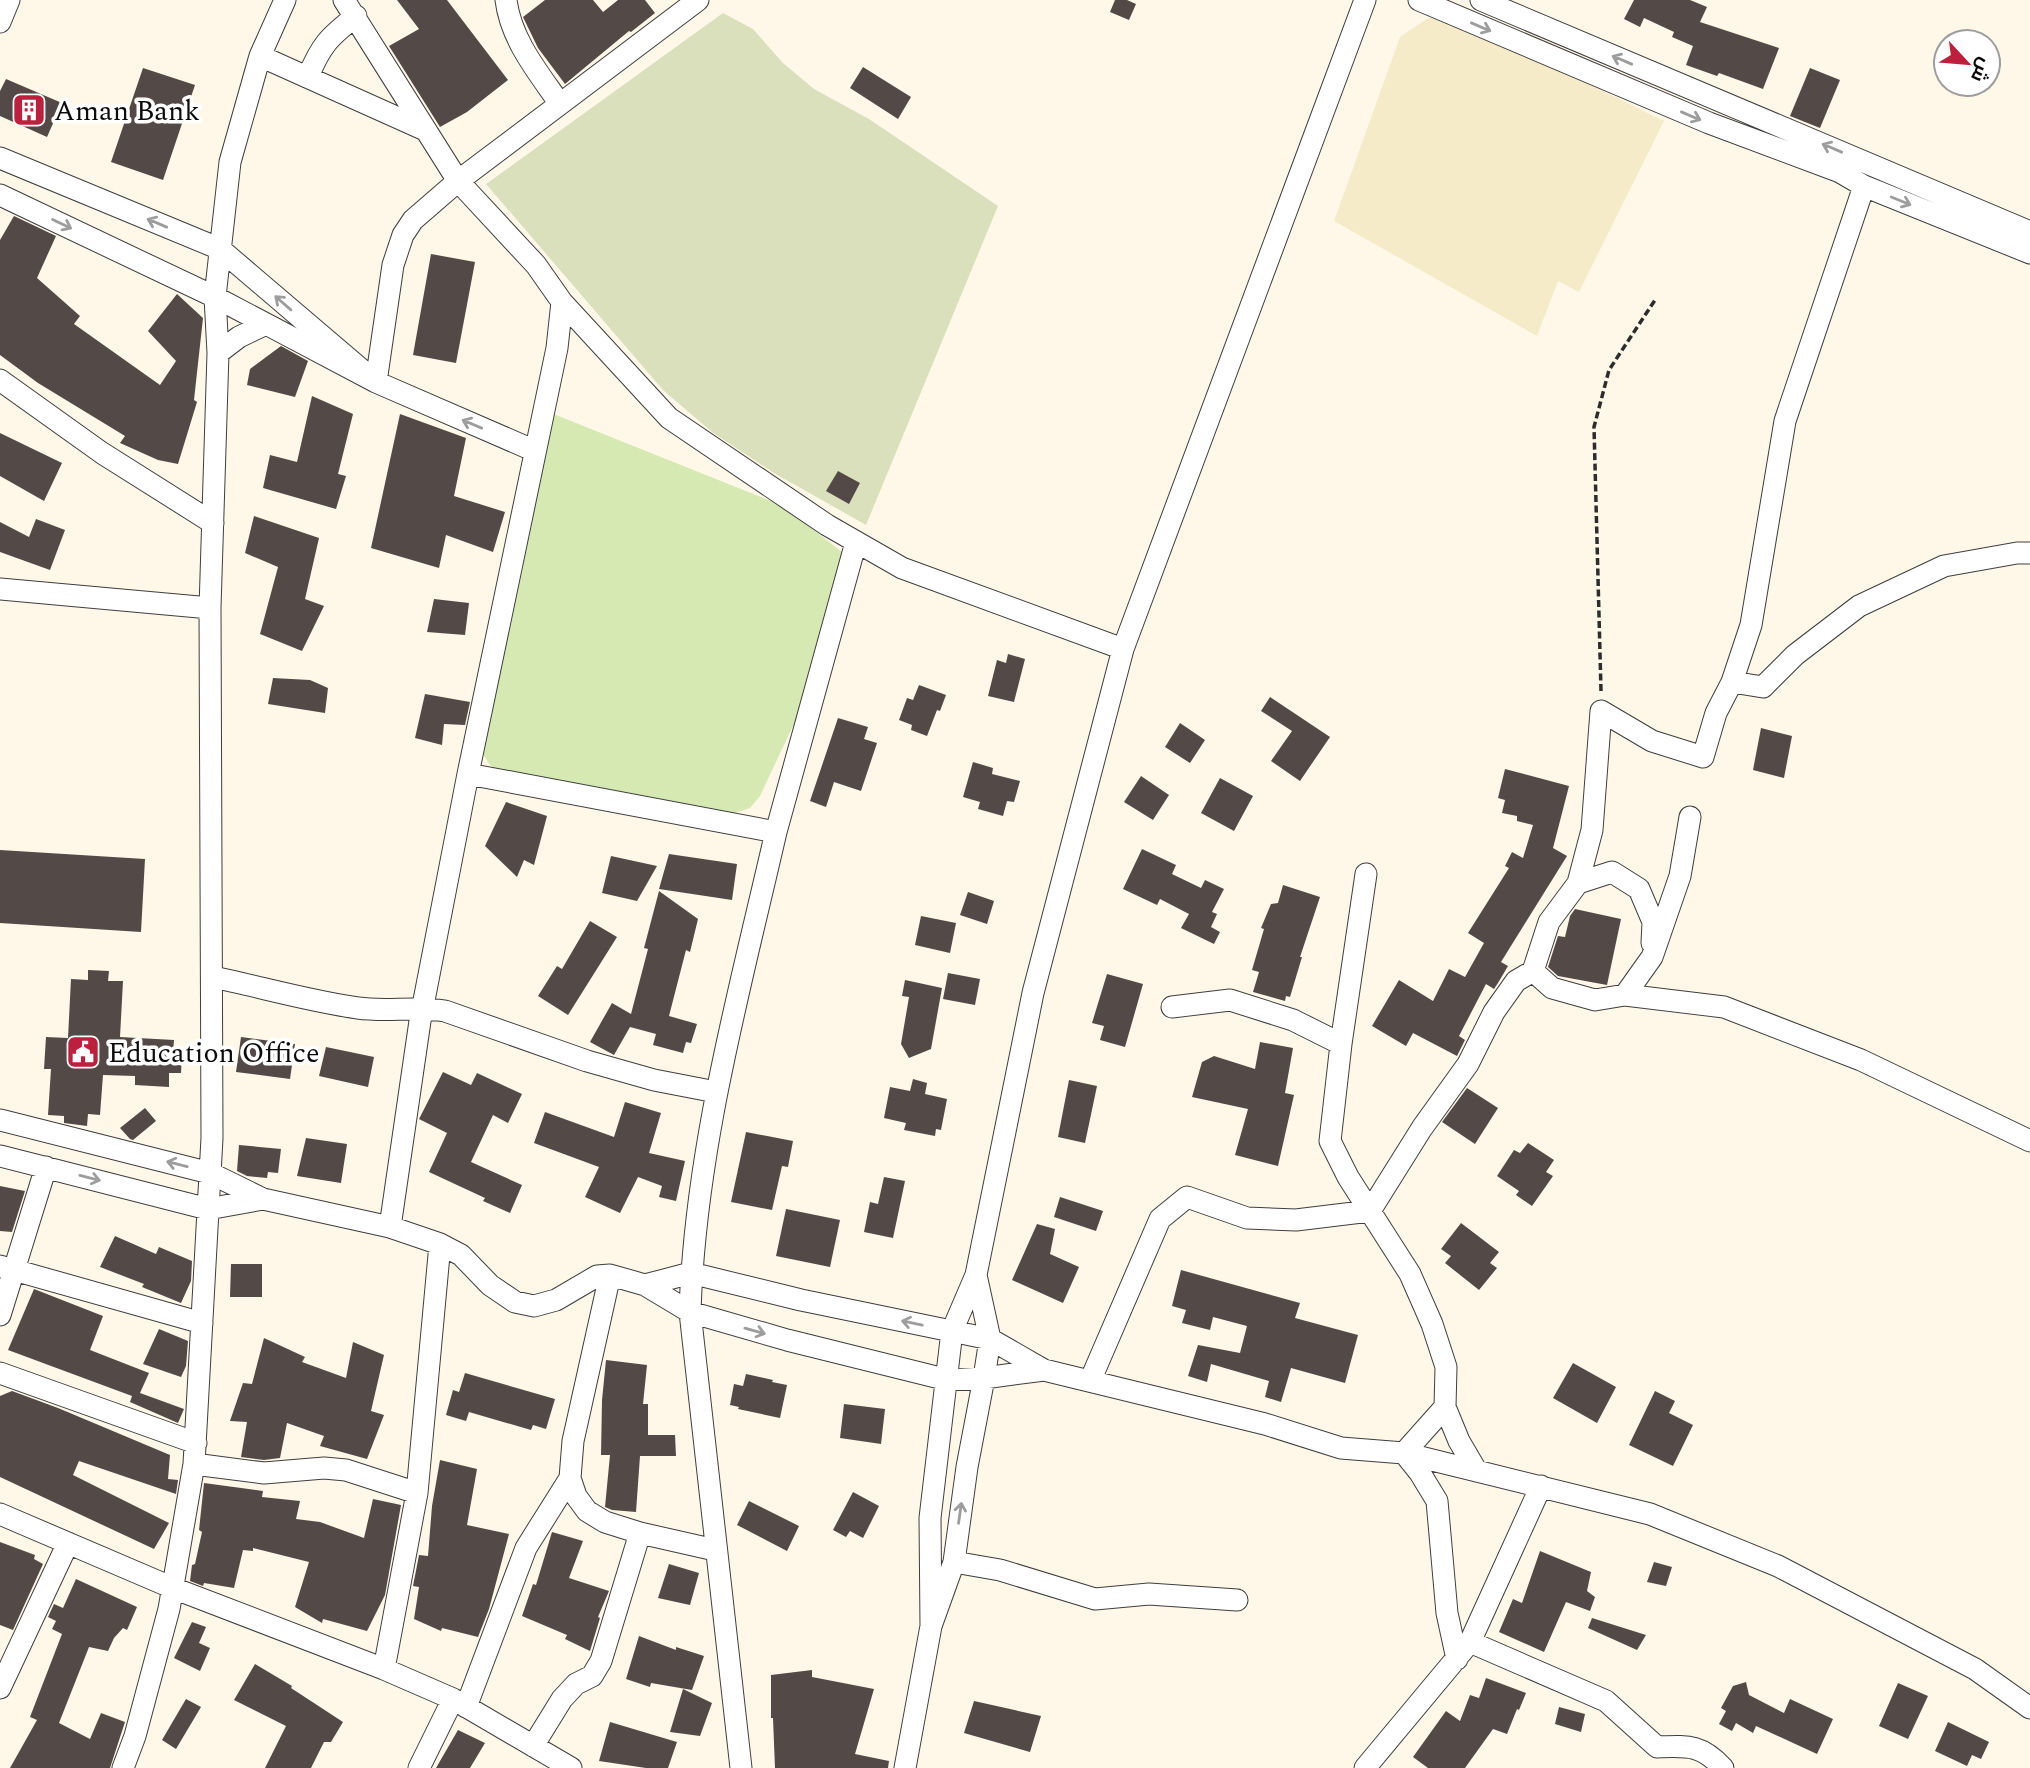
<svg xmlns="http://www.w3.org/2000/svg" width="2030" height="1768" font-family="Spectral,Cairo,serif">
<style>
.farmland{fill:#f5ebc8}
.green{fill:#d6e9b2}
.cemetery{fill:#d9e0bb}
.building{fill:#534a47}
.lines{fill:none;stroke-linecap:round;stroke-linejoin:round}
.minor-casing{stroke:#3e3e3e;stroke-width:23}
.path{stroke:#2d2d2d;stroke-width:3.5;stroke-dasharray:7 3.5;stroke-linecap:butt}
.minor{stroke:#fff;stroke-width:21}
.oneway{stroke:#9d9d9d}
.labels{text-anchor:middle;stroke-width:7;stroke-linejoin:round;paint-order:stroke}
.poi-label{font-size:28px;fill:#0b0b0b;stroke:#fff;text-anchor:start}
</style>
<rect width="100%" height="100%" fill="#fff8e8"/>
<path class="farmland" d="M1428 18H1454L1664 121 1579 292 1558 281 1537 336 1334 221 1400 37Z"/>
<path class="green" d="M551 413 781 505 846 555 800 711 760 796 750 808 726 816 502 774 490 765 483 754Z"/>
<path class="cemetery" d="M723 13 753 29 783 63 814 89 869 119 998 206 866 525 774 473 712 432 663 390 486 184Z"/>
<path class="building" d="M397 0H447L508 80 467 112 440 127 389 46 419 29Z
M545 0H593L603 12 618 0H645L655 13 631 32 629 31 565 84 538 48 523 17Z
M1115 0H1127L1136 4 1129 20 1110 12Z
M1634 0H1690L1707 7 1700 22 1779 48 1763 89 1719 73 1717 76 1686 65 1693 46 1672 37 1674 32 1644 18 1640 27 1624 19Z
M863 67 911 97 898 119 850 88Z
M143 68 195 85 163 180 111 162Z
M1810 68 1840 80 1820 128 1790 116Z
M6 79 62 103 47 137 0 116V91Z
M14 216 56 236 37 278 80 316 74 324 160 385 176 361 148 331 177 294 203 318 194 400 197 402 178 464 158 460 120 443 125 436 38 383 0 355V240Z
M431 254 475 262 456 363 413 355Z
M281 346 308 361 295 397 247 385 250 369Z
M312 396 353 414 338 474 346 476 336 509 263 488 270 455 297 462Z
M400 414 466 438 454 496 505 512 493 552 446 535 439 568 371 548Z
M0 433 62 463 44 501 0 476Z
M838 471 860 483 849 504 826 491Z
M254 516 319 538 305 599 324 606 302 651 260 634 278 567 245 553Z
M36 519 65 530 50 570 0 552V522L29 537Z
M434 599 469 603 465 635 427 632Z
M1008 654 1025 659 1014 702 988 696 997 660 1006 663Z
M273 678 310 680 328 688 325 713 268 704Z
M919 685 946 695 940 711 937 710 927 736 911 730 912 725 899 720 907 698 913 700Z
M425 694 470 702 465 725 444 724 442 745 415 738Z
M1270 697 1330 737 1300 781 1271 761 1292 731 1261 711Z
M838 718 868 727 864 739 877 743 861 791 834 782 826 807 810 801Z
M1180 723 1205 740 1190 763 1165 747Z
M1761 728 1792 736 1784 778 1753 770Z
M973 762 993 768 992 774 1020 781 1014 802 1007 801 1003 816 978 809 980 802 963 797Z
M1505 769 1569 786 1553 848 1567 856 1501 962 1508 966 1498 983 1494 989 1486 984 1459 1036 1465 1040 1457 1056 1413 1033 1406 1046 1372 1026 1399 980 1433 1001 1449 969 1465 977 1484 943 1468 933 1509 868 1505 866 1512 852 1523 858 1533 825 1517 821V816L1502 813 1505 800 1498 798Z
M1141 776 1169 795 1153 820 1124 802Z
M1220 778 1253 796 1234 831 1201 813Z
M506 802 547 816 534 865 524 860 517 877 485 846Z
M1142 849 1176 865 1172 874 1201 888 1205 880 1224 889 1212 912 1217 914 1211 927 1220 932 1214 944 1181 928 1189 914 1160 899 1157 905 1123 889Z
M0 850 145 859 141 932 0 923Z
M669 854 737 864 732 900 659 889Z
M611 856 657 866 637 901 602 893Z
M1283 885 1320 897 1300 957H1302L1290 997 1286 996 1285 1001 1253 992 1259 972 1252 970 1264 929 1261 928 1271 904 1278 903Z
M659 891 698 919 690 952 686 950 669 1016 697 1024 691 1043 686 1042 683 1053 653 1045 656 1034 630 1027 614 1055 590 1042 612 1003 631 1014 648 949 644 948Z
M968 892 994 901 987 924 960 915Z
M1575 909 1621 919 1607 985 1558 976 1548 967 1558 936 1565 937 1570 916Z
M921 916 956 923 950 953 915 945Z
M590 921 617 937 568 1015 538 996 557 966 562 969Z
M88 970 109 971 108 981H123L120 1037 174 1040 173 1054H182L181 1073H169V1087L135 1085V1076L103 1075 100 1115 88 1114 87 1126 64 1123V1116L48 1115 51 1069H44L46 1037 68 1038 71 979 88 980Z
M948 973 980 979 975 1005 943 999Z
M1107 974 1143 984 1125 1047 1100 1040 1104 1026 1092 1023Z
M905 980 942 988 931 1049 909 1058 901 1044 909 997 902 996Z
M241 1037 295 1044 290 1079 236 1072Z
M1260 1042 1293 1048 1285 1093 1294 1095 1278 1166 1235 1155 1248 1109 1192 1097 1202 1062 1214 1056 1255 1069Z
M326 1047 374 1057 368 1087 319 1076Z
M443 1072 471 1085 477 1073 522 1094 508 1123 493 1115 471 1162 522 1185 510 1213 483 1201 485 1198 429 1172 447 1133 419 1119Z
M913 1079 927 1083 925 1094 947 1099 941 1130 936 1129 935 1136 904 1130 906 1123 884 1118 890 1087 910 1091Z
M1069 1080 1097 1086 1085 1143 1058 1137Z
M1467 1088 1498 1108 1475 1144 1442 1122Z
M625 1102 661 1113 649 1153 685 1161 676 1201 659 1197 662 1186 638 1177 620 1213 585 1197 599 1167 534 1143 545 1112 614 1137Z
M145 1108 156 1121 133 1140 130 1139 120 1128Z
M746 1132 793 1141 788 1167 782 1166 772 1210 731 1202Z
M306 1138 347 1144 341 1183 297 1176Z
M1528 1143 1554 1160 1546 1172 1553 1176 1532 1206 1516 1195 1519 1191 1497 1176 1514 1150 1520 1153Z
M239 1145 281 1149 278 1173 268 1172 267 1178 247 1176 237 1171Z
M884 1177 905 1181 893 1238 864 1232 870 1202 878 1204Z
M0 1186 25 1191 12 1232 0 1231Z
M1060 1197 1103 1211 1096 1231 1054 1217Z
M786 1209 840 1220 830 1267 776 1256Z
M1461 1223 1499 1252 1490 1263 1497 1268 1479 1290 1445 1263 1451 1256 1441 1249Z
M1037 1224 1055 1229 1050 1254 1079 1267 1063 1303 1012 1280Z
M115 1236 156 1254 159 1247 192 1261 191 1281 181 1303 142 1287 144 1284 100 1267Z
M231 1264H262V1297H230Z
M1181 1270 1300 1303 1295 1318 1358 1335 1345 1383 1291 1368 1281 1402 1265 1397 1269 1381 1211 1364 1207 1382 1188 1376 1198 1345 1240 1353 1247 1326 1213 1317 1210 1330 1182 1323 1186 1310 1172 1306Z
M34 1289 103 1316 90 1350 149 1373 140 1393 184 1409 178 1423 130 1402 132 1396 8 1350Z
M159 1329 188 1341 186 1366 181 1377 143 1364Z
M264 1338 305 1357 302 1362 346 1378 353 1342 384 1355 371 1411 384 1415 367 1459 320 1446 324 1436 287 1423 280 1458 264 1460 241 1457 247 1422 230 1421 243 1383 252 1384Z
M606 1360 647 1365 643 1404H648V1435H675L676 1456H640L636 1512 612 1510 605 1507 610 1455H601L602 1400Z
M1573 1363 1616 1387 1597 1423 1553 1398Z
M465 1373 555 1399 546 1429 533 1425 531 1430 469 1412 466 1421 446 1415 453 1390 459 1392Z
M746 1374 773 1380 772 1382 787 1385 780 1418 738 1409 739 1407 730 1405 734 1384 743 1386Z
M12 1391 58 1408 170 1455 168 1479 178 1480 176 1494 79 1461 73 1475 169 1523 154 1549 0 1477V1396Z
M1655 1391 1675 1401 1669 1413 1693 1425 1673 1466 1629 1445Z
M844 1404 885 1409 881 1444 840 1438Z
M440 1460 477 1469 467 1525 509 1534 489 1609 478 1637 442 1628 441 1631 414 1619 419 1587 413 1586 419 1555 428 1556 432 1506Z
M204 1483 263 1491 262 1497 300 1501 296 1519 320 1522 364 1538 373 1499 401 1505 385 1595 367 1631 323 1619 322 1623 295 1607 309 1562 253 1548V1551L243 1550 234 1588 204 1583 203 1586 190 1581 192 1565 195 1564 202 1532 199 1530Z
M853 1492 879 1506 863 1538 850 1531 846 1537 833 1530Z
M749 1501 799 1526 787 1551 737 1525Z
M552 1532 583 1541 569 1578 609 1591 598 1617 600 1618 590 1651 565 1639 567 1635 522 1616 533 1584 536 1585Z
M0 1542 35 1555 34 1559 43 1564 13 1630 0 1625Z
M1540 1551 1591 1572 1587 1591 1595 1597 1590 1611 1566 1602 1544 1652 1499 1632 1513 1599 1522 1603Z
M1654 1562 1672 1567 1666 1586 1647 1582Z
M669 1564 699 1573 690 1605 658 1598Z
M76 1579 137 1607 127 1630 123 1628 114 1638 108 1651 89 1647 59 1723 90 1739 101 1713 125 1722 110 1768H10L37 1720 30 1717 62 1634 52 1629 56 1621 48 1617 54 1604 63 1608Z
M1592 1618 1646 1635 1637 1650 1588 1628Z
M192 1622 206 1627 199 1643 210 1648 200 1671 174 1658Z
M639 1636 676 1650V1647L704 1656 692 1690 651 1683 650 1687 626 1679Z
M255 1664 292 1686 291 1688 343 1722 331 1742H324L311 1768H265L286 1726 234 1700Z
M812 1670V1677L874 1689 855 1754 889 1761 888 1768H775L773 1718H771V1675Z
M1486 1678 1526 1693 1519 1710 1517 1709 1507 1734 1493 1729 1465 1768H1428L1413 1757 1446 1711 1460 1721 1470 1695 1479 1698Z
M1746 1682 1749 1695 1784 1713 1790 1699 1833 1719 1817 1754 1756 1726 1753 1733 1736 1723 1732 1731 1719 1724 1726 1711 1721 1708 1733 1686Z
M1898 1683 1928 1696 1908 1739 1879 1726Z
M683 1689 712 1703 700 1736 670 1732Z
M186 1699 201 1707 176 1749 162 1740Z
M974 1701 1041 1716 1030 1752 964 1733Z
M1559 1707 1585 1714 1581 1732 1555 1724Z
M610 1722 677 1742 668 1768H646L599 1761Z
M1948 1722 1989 1742 1981 1759 1972 1755 1967 1766 1935 1751Z
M458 1730 485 1743 470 1768H436Z"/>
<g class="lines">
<defs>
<path id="minor" d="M344 0 458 181 536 265 562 302 557 348 468 774 420 1021 390 1227
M506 0C511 40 538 72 560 104
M1419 0 1709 123 1840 172 1864 186 2030 253
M1481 0 2030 232
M0 22 9 0
M260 56 425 130
M308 77C321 45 329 37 356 16
M0 158 220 249 376 382 535 451
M0 195 215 297 376 382 393 265 403 235 413 220 458 181 698 0
M562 302 669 418 827 525 902 568 1123 649
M218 353 239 337 266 324
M0 380 102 453 213 523
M0 589 210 608
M1732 682 1751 625 1785 421 1864 186
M468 774 776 832C740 989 695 1150 690 1312L741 1768
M1690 817 1680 876 1652 957 1625 995 1595 1000 1552 988 1533 971 1549 922 1578 883 1592 830 1601 711 1652 741 1703 757 1716 713 1732 682 1763 687 1795 655 1859 606 1944 566 2017 553H2030
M776 832 856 542
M1366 874 1341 1044 1330 1141 1348 1177 1410 1274 1432 1324 1446 1367 1445 1407 1404 1453 1420 1473 1437 1501 1447 1613 1457 1659
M1578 883 1612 872 1639 889 1653 922 1652 943
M213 977C261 987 309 1001 358 1008 387 1012 415 1006 445 1011L587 1061 654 1080 716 1092
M1625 995 1724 1007 1861 1060 2030 1141
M1172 1007 1230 1000 1293 1020 1341 1044
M0 1120 210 1173 263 1199 390 1227 440 1244 461 1255 490 1285 515 1302 534 1306 556 1300 597 1276 610 1275 645 1285 690 1312 787 1340 948 1380 984 1378 1044 1370
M0 1156 208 1209 263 1199
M0 1266 202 1323
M610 1275 573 1441 570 1478 576 1496 587 1511 605 1522 640 1533 715 1550
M645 1285 691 1273 801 1300 990 1339 1044 1370 1265 1424 1341 1448 1404 1453 1650 1514 1778 1566 1975 1669 2030 1708
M0 1315 46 1167
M0 1373 196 1443
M1090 1381 1160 1219 1187 1197 1247 1218 1296 1220 1370 1211 1422 1128 1468 1064 1494 1012 1516 981 1533 971
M1445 1407 1459 1441 1476 1470
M194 1464 264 1473 324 1468 346 1470 417 1493
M0 1514 173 1588 384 1669 453 1699 571 1768
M954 1562 1000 1570 1095 1599 1149 1594 1237 1600
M931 1626 930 1518 952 1331 976 1275 1033 993 1123 649 1365 0
M1470 1642 1606 1701 1657 1747C1688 1746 1701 1744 1723 1768
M384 1669 417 1493 440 1244
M0 1688 68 1543
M466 1707 526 1548 570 1478
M533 1746 562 1699 576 1684 592 1676 601 1661 640 1533
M123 1768 135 1736 169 1609 194 1464 212 1138 210 608 218 353 215 297 230 162 260 56 285 0
M419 1768 453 1699
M905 1768 931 1626 954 1562 967 1467 984 1378 990 1339 976 1275
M1365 1768 1470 1642 1541 1486"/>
</defs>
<use href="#minor" class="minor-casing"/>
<path class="path" d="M1601 691 1594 427 1609 370 1655 300"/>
<use href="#minor" class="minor"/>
</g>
<defs><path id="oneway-shaft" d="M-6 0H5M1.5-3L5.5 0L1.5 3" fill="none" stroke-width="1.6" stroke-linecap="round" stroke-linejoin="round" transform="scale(1.75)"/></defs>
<g class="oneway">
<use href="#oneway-shaft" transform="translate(1481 27) rotate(23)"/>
<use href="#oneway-shaft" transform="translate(1622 60) rotate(-157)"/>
<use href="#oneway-shaft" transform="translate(1691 116) rotate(23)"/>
<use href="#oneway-shaft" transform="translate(1832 148) rotate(-157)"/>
<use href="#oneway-shaft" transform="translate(1901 201) rotate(22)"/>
<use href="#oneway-shaft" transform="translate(157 223) rotate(-157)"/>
<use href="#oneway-shaft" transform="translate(62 224) rotate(26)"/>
<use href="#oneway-shaft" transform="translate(283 303) rotate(-139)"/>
<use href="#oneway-shaft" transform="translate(472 424) rotate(-157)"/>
<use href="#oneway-shaft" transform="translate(177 1164) rotate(-166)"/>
<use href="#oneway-shaft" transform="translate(90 1178) rotate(14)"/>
<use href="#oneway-shaft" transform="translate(912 1323) rotate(-168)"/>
<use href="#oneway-shaft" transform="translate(755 1331) rotate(16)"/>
<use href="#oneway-shaft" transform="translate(960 1513) rotate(-82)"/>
</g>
<defs>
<symbol id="building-square" viewBox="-11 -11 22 22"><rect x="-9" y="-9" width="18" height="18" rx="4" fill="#bd203d" stroke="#fff"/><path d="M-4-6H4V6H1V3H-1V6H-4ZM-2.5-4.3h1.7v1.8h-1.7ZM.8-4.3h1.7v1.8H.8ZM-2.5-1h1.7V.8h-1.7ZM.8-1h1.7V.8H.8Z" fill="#fff"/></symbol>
<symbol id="civic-square" viewBox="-11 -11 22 22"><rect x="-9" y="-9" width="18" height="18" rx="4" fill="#bd203d" stroke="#fff"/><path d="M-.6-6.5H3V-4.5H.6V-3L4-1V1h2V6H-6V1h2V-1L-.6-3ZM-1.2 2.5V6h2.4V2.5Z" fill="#fff"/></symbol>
</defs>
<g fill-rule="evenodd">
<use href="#building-square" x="10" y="91" width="38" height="38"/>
<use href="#civic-square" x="64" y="1033" width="38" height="38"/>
</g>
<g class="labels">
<g class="poi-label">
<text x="54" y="120">Aman Bank</text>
<text x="108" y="1062">Education Office</text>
</g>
</g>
<g transform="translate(1967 63) rotate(116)"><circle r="33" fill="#ffffff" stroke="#9d9d9d" stroke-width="2"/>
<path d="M0-5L12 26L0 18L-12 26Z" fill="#bd203d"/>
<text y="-10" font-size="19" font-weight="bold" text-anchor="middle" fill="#0b0b0b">ش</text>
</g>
</svg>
